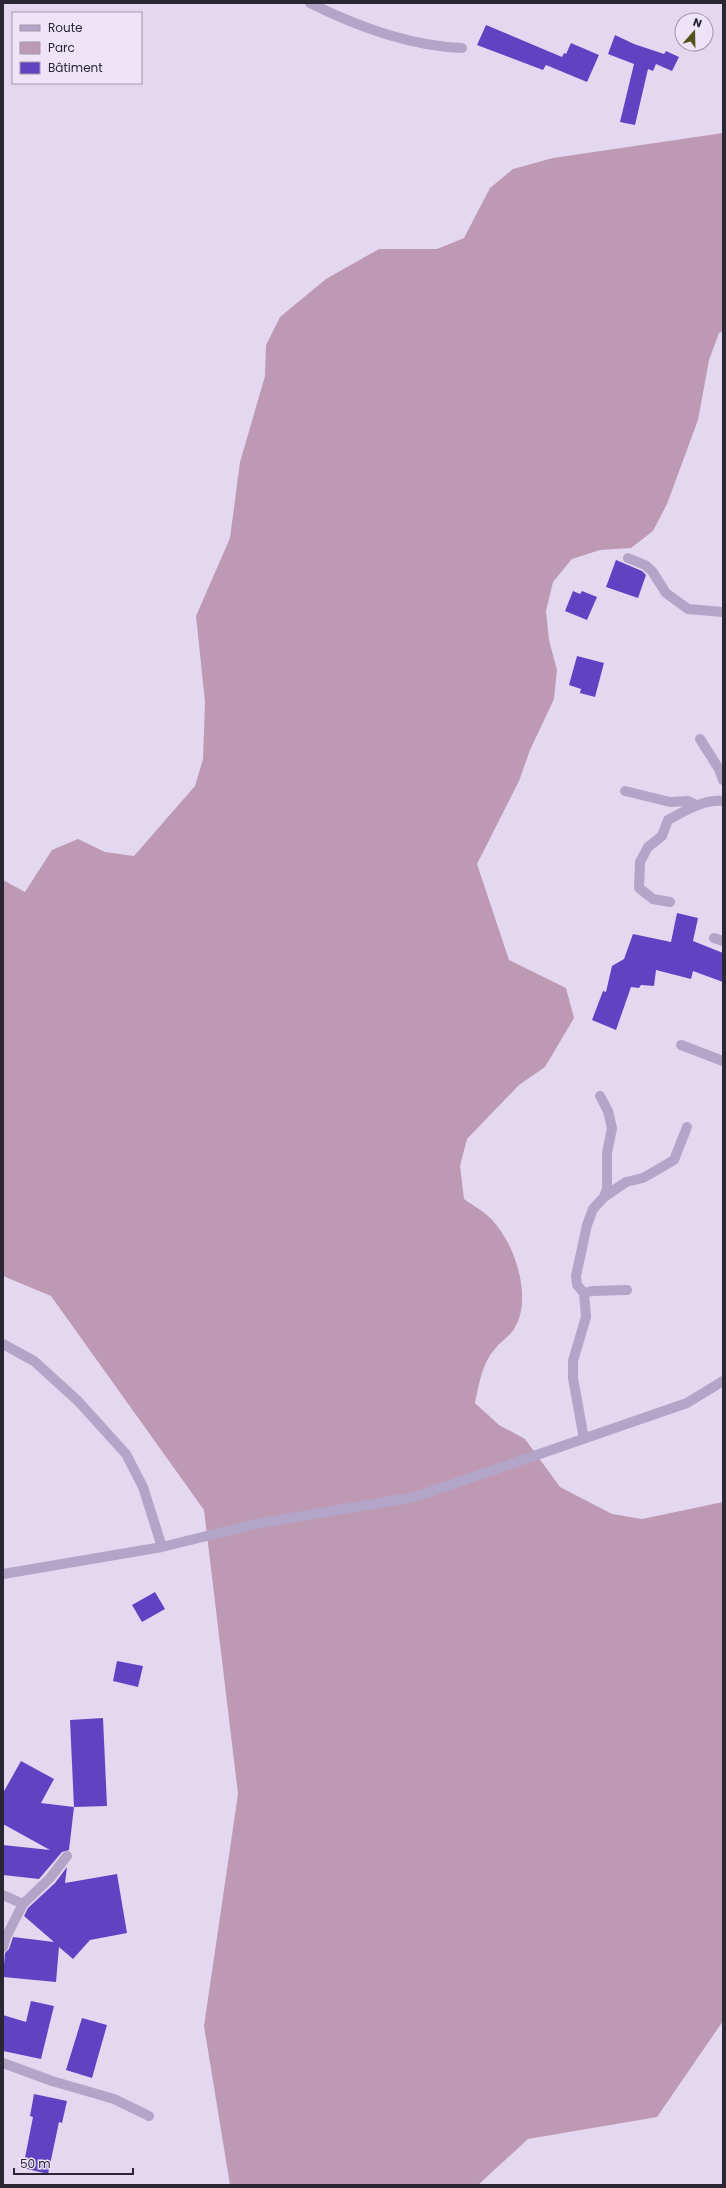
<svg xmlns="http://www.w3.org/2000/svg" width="726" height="2188" font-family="Poppins,sans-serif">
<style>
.green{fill:#be99b3}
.building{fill:#5e44c2}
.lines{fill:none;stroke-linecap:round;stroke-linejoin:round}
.street{stroke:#b3a5c7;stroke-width:10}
</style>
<rect width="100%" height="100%" fill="#e4d8f0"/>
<path class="green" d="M723 133V331L719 333 709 360 698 420 667 504 653 531 631 548 600 550 572 559 553 582 546 611 549 640 557 670 554 699 530 750 519 781 477 864 509 960 566 988 574 1018 545 1067 519 1085 467 1139 460 1166 464 1199C472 1205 482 1210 489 1217 514 1240 534 1298 514 1329 509 1337 500 1342 495 1349 482 1363 479 1385 475 1403L499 1425 525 1439 560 1487 612 1514 642 1519 723 1502V2021L657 2117 528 2139 478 2185H230L204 2026 238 1794 204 1510 51 1296 3 1276V880L25 892 52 850 78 839 105 852 134 856 195 786 203 759 205 702 196 616 230 538 240 462 265 376 266 345 280 317 326 279 379 249H437L464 238 490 188 513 169 553 158Z"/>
<path class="building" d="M486 25 562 57 564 53 566 54 571 43 599 55 587 82 546 65 543 70 477 45Z
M615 35 634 44 664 54 666 51 679 57 672 71 656 64 653 71 648 69 635 125 620 122 634 64 608 54Z
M616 560 642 571 646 575 638 598 606 587Z
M573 591 580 594 582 591 597 597 587 620 565 611Z
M577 656 604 663 595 697 580 693 581 689 569 685Z
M677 913 698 918 693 941 723 953V982L693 971 691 979 656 970 654 986 641 985 639 988 631 987 616 1030 592 1020 603 991 606 992 612 966 624 959 633 934 671 942Z
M155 1592 165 1609 142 1622 132 1605Z
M117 1661 143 1666 138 1687 113 1681Z
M103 1718 107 1806 74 1807 70 1720Z
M21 1761 54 1779 41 1803 74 1807 69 1850 62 1852 39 1879 3 1875V1845L50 1850 3 1824V1793Z
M67 1867 65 1883 117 1874 127 1933 90 1940 73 1959 59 1947 56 1982 3 1977 5 1953 9 1949 13 1937 54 1942 24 1916 28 1908 55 1883Z
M31 2001 54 2006 41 2059 3 2051V2015L26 2022Z
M82 2018 107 2025 92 2078 66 2070Z
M34 2094 67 2101 62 2123 59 2122 48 2174 23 2168 33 2117 30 2116Z"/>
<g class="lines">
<path class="street" d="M310 3C358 27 409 46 462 48
M628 558 645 565 652 571 666 593 688 609 723 612
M700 739 719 769 723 780
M625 791 670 802 688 801 696 805
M670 902 653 899 639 888 640 862 648 847 662 836 668 820C685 811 703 799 723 801
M714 938 723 941
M681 1045 723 1061
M604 1197 626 1182 643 1178 674 1160 687 1127
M584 1293 592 1291 627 1290
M3 1344 34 1361 78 1401 126 1454 143 1487 162 1547
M584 1439 573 1378V1361L586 1317 584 1293 577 1285 576 1276 587 1225 593 1209 604 1197 607 1189V1153L612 1128 608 1111 600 1096
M3 1574 162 1547 255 1524 415 1497 687 1403 723 1381
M3 1895 23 1904
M3 1947 6 1937 23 1904 50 1878 67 1856
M3 2063 52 2081 114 2099 149 2116"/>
</g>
<rect width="726" height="2188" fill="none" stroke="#2a2633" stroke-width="8"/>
<rect x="12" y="12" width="130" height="72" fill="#eee4f8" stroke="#a098a9"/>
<rect x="20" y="25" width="20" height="6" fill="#b3a5c7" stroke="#a098a9"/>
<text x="48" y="32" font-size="12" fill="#2a2633">Route</text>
<rect x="20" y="42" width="20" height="12" fill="#be99b3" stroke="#a098a9"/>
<text x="48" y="52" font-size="12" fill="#2a2633">Parc</text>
<rect x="20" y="62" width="20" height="12" fill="#5e44c2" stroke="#a098a9"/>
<text x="48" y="72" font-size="12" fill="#2a2633">Bâtiment</text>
<g transform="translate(694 32) rotate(20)"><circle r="19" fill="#eee4f8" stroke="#a098a9"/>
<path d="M0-3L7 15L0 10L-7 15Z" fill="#51531d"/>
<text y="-6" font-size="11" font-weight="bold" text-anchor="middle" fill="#2a2633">N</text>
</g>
<path d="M14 2168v6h119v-6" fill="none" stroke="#2a2633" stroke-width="2"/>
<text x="20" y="2168" font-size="12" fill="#2a2633" stroke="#eee4f8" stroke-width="3" paint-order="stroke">50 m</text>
</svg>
